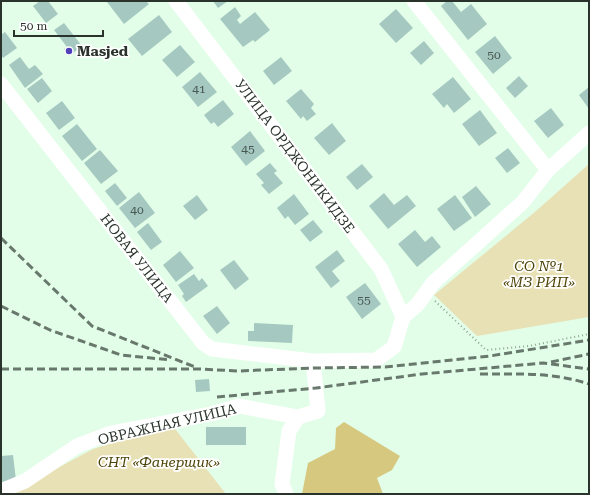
<svg xmlns="http://www.w3.org/2000/svg" width="590" height="495" font-family="'Roboto Serif',serif">
<style>
.green{fill:#e9e1b6}
.forest{fill:#d7c880}
.building{fill:#a5c9c0}
.lines{fill:none;stroke-linecap:round;stroke-linejoin:round}
.path{stroke:#90a494;stroke-width:2;stroke-dasharray:1 3;stroke-linecap:butt}
.minor{stroke:#fff;stroke-width:15}
.rail{stroke:#68786c;stroke-width:3;stroke-dasharray:8 4;stroke-linecap:butt}
.poi-dot{fill:#5041b8;stroke:#fff;stroke-width:1.5}
.labels{text-anchor:middle;stroke-width:3.5;stroke-linejoin:round;paint-order:stroke}
.number-label{font-size:12px;fill:#485850}
.poi-label{font-size:14px;font-weight:bold;fill:#29332b;stroke:#fff;text-anchor:start}
.street-label{font-size:14px;fill:#29332b;stroke:#fff}
.park-label{font-size:14px;font-style:italic;fill:#4d4307;stroke:#fff}
</style>
<rect width="100%" height="100%" fill="#e2fee8"/>
<path class="green" d="M589 164V317L477 336 434 295 536 211Z
M172 425 226 494H9L93 449Z"/>
<path class="forest" d="M344 422 400 456 392 470 377 478 383 494H302L308 463 335 449 336 428Z"/>
<path class="building" d="M40 1H48L58 14 46 23 33 6Z
M108 1H146L149 4 124 24 107 2Z
M213 1H228L218 8Z
M447 1H452L461 12 471 4 487 24 468 40 441 6Z
M235 7 241 16 237 20 240 24 255 12 270 30 255 42 253 40 243 47 220 19Z
M396 9 413 28 396 43 379 24Z
M159 15 172 32 142 56 128 39Z
M64 23 82 46 69 56 64 49 67 47 54 30Z
M5 32 17 48 3 58 1 55V35Z
M495 36 512 58 493 74 475 52Z
M424 41 434 53 421 65 410 53Z
M180 45 195 62 177 77 162 60Z
M20 57 29 69 35 65 43 74 25 88 9 65Z
M281 57 292 71 274 85 263 71Z
M200 72 217 92 198 107 182 87Z
M519 76 528 86 515 98 506 88Z
M453 77 471 99 454 113 447 104 444 108 432 94Z
M42 78 52 91 38 103 27 89Z
M589 87V109L579 95Z
M301 89 314 104 311 108 316 114 307 121 303 116 301 119 286 101Z
M223 100 234 114 218 127 214 122 211 124 204 115Z
M62 101 75 118 59 130 46 113Z
M551 108 564 125 548 138 534 121Z
M480 110 497 133 479 146 462 124Z
M332 123 346 141 329 155 314 138Z
M77 124 97 149 82 161 62 136Z
M250 131 265 151 246 166 231 147Z
M508 148 520 163 507 173 495 158Z
M100 150 118 171 101 184 84 163Z
M270 163 277 171 274 173 283 183 269 194 261 185 264 183 256 174Z
M362 164 373 177 357 190 346 177Z
M115 183 127 198 117 206 105 191Z
M476 186 491 204 475 217 462 197Z
M139 192 155 213 135 228 119 208Z
M384 193 394 205 407 195 416 206 388 229 369 206Z
M294 194 309 214 295 225 288 216 285 219 277 208Z
M197 195 208 210 195 220 183 206Z
M455 195 472 218 454 231 437 209Z
M313 220 323 232 310 242 300 230Z
M148 223 162 242 151 250 137 232Z
M415 230 425 242 432 236 441 247 417 267 398 244Z
M337 250 345 261 332 271 340 281 331 288 315 267Z
M180 251 194 268 176 282 163 265Z
M234 260 249 279 235 290 220 270Z
M194 274 199 281 202 278 208 286 186 302 182 296 184 294 178 285Z
M365 283 381 304 362 319 346 297Z
M217 306 230 323 217 334 203 316Z
M254 323 293 325 292 343 248 341V331H254Z
M209 379 210 391 196 392 195 380Z
M206 427H246V445H206Z
M13 455 16 480 1 482V456Z"/>
<g class="lines">
<path class="path" d="M435 301 486 350 529 346 589 334"/>
<path class="minor" d="M176 1 381 269 403 317
M414 1 548 170
M1 84 203 343 212 349 313 361 376 360 394 347 403 317 417 305 433 283 523 202 548 170 589 133
M1 491 25 481 77 446 111 433 211 414 239 406 298 417 318 411 313 361
M286 494 282 484 289 431 298 417"/>
<path class="rail" d="M1 238 92 326 195 367
M1 306 50 330 121 355 171 360
M551 362 589 354
M1 369H200L238 371 314 368 385 367 490 356 589 340
M480 374C517 374 553 372 589 384
M217 397 316 388 422 374 543 363 589 369"/>
</g>
<circle class="poi-dot" cx="69" cy="51" r="4"/>
<g class="labels">
<g class="number-label">
<text x="494" y="59">50</text>
<text x="199" y="93">41</text>
<text x="248" y="153">45</text>
<text x="137" y="214">40</text>
<text x="364" y="304">55</text>
</g>
<g class="poi-label">
<text x="77" y="56">Masjed</text>
</g>
<g class="street-label">
<text transform="translate(295 156) rotate(53)" y="5">УЛИЦА ОРДЖОНИКИДЗЕ</text>
<text transform="translate(137 258) rotate(52)" y="5">НОВАЯ УЛИЦА</text>
<text transform="translate(167 424) rotate(-13)" y="5">ОВРАЖНАЯ УЛИЦА</text>
</g>
<g class="park-label">
<text x="539" y="271">СО №1<tspan x="539" dy="16">«МЗ РИП»</tspan></text>
<text x="159" y="467">СНТ «Фанерщик»</text>
</g>
</g>
<rect width="590" height="495" fill="none" stroke="#29332b" stroke-width="4"/>
<path d="M14 30v6h89v-6" fill="none" stroke="#29332b" stroke-width="2"/>
<text x="20" y="30" font-size="12" fill="#29332b" stroke="#ffffff" stroke-width="3" paint-order="stroke">50 m</text>
</svg>
